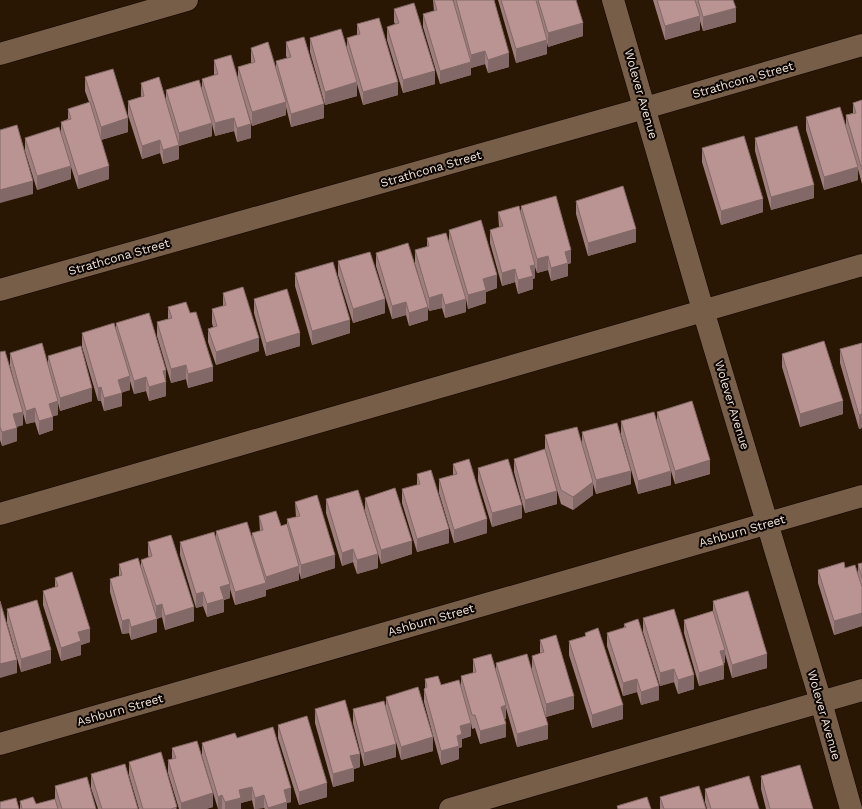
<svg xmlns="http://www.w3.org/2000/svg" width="862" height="809" font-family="'Work Sans',sans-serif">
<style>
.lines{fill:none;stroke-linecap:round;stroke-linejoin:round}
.minor-casing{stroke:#110300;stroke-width:23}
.minor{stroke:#765e48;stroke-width:22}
.wall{fill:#9f7f7e}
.shaded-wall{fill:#826866}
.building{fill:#b99492;stroke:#826866}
.labels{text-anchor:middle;stroke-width:4;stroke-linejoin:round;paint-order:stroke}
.street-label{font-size:12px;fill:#efe1d5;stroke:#0c0501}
</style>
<rect width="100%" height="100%" fill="#2a1703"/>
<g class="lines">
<defs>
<path id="minor" d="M613 0 703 310 821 702 851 809
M0 54 187 0
M0 290 645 108 862 45
M0 514 862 265
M0 744 862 496
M450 809 862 690"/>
</defs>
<use href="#minor" class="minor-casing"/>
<use href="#minor" class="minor"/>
</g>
<path class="wall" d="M433 0H453L454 2V0H494L509 67 488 73 485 64 471 68V75L440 84 423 27V14L434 11Z
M498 0H576L583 36 548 47 547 43V54L516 63Z
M653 0H733L736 22 703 31 700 21V30L665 40Z
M394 9 435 84 403 93 387 40V27L395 24 394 22Z
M357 24 398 95 363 105 357 84V96L325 105 310 52V38L347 49V38L357 35Z
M286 42 324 118 291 127 286 107V115L252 126 238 80V67L251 63V48L276 72V61L287 58 286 56Z
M214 60 251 138 237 142 234 131 215 136 212 124V136L179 146V159L163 164 160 153 142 159 128 115V101L141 97V83L166 102V90L202 92V79L214 75Z
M85 77 128 132 101 140 109 179 78 189 71 167V179L37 190 25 151V138L61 134V122L68 119V109L89 102 85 91Z
M862 100V184L858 169V180L824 190 806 130V117L846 126V115L853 113V103Z
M755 138 814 198 771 210 755 151Z
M702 148 763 212 721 225 702 162Z
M576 201 636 242 588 256 576 214Z
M521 206 571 263 568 264V276L551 281 548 270 537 273 535 267V278L533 279V289L518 294 515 282 502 286 490 243V230L499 227 498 212 521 215Z
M449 230 497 288 486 292V303L468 309 466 299V312L445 318 442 308 429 311 415 264V250L427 247V238L449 243Z
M376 253 428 320 409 326 406 315 392 319 376 266Z
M338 261 385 313 353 323 338 275Z
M295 273 350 333 312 345 295 286Z
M223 293 259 351 216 365 208 342V329L213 327 212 323V309L223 306Z
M254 299 300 346 266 356 254 313Z
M168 307 190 313 213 381 188 388 186 379 171 383 157 336V322L168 319Z
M116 323 166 370V396L149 401 146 391 134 394 130 381V390L122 392V406L104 411 101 401H98L82 347V333L116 330Z
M862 343V428L859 429 840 363V349Z
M0 352 23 425 16 427 17 441 2 446 0 440Z
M10 353 48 366V356L92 401 60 411 58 403V415L53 416V430L39 435 35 422 26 424 10 366Z
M782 354 843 414 800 427 782 367Z
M657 412 710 474 675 484 671 471V485L638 494 621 435V421L657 422Z
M582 432 631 484 596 494 582 446Z
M545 435 593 495 573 510 561 504 545 449Z
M514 459 557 504 525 513 514 472Z
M453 464 487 533 454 543 439 493V479L453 475Z
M478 468 522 518 492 527 478 481Z
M417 474 449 543 417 552 402 503V489L417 485Z
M365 498 412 554 381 564 365 511Z
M326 499 378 568 357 574 353 562 342 566 326 513Z
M295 502 335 568 301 579 299 572V580L266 590V596L235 605 230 589V598L224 600V612L207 617 203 606 196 608 180 555V542L216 540V531L252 538V533L260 531 259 516 281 526 287 527V519L296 517Z
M148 542 194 621 165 630 162 617 157 619V632L131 640 129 633 122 634 110 592V579L119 576V564L141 568V560L149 558 148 555Z
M862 563V626L834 635 818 583V570L845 568 858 574V564Z
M55 578 90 642 81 645V655L61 661 43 605V591L55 587Z
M713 601 767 668 732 678 725 654V663H724V679L699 686 684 633V620L713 611Z
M7 609 51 663 21 672 7 623Z
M643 618 694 689 678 694 674 682 660 686 643 632Z
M624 624 659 700 641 705 637 692 623 696 607 646V633L624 628Z
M585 633 623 719 592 728 569 655V641L585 637Z
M540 640 574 709 546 717 534 678 548 739 517 747 506 708V719H504L506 737 480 744 475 728 472 729 471 723V736L462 739V747L459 748V759L441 765 424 702V689L425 688V679L441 685 461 688V676L473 673V659L496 673V663L532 669V656L540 654Z
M386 697 433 751 401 760 396 742V757L364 766 353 723V709L386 706Z
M315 709 360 767 354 769V781L333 787 315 723Z
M278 725 327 797 299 805 278 738Z
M237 738 291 802 287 803V809H265L264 808 254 809 252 800 241 803V809H218L202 756V743Z
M172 748 213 807 206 809H179L168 773V760L172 759Z
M129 762 177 809H139L129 775Z
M91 774 138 809H98L91 788Z
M761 776 813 809H766L761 789Z
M55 786 96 809H58L55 800Z
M705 789 759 809H707L705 802Z
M660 797 706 809H660Z
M20 801 36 804 58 809H20Z"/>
<path class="shaded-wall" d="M736 8V22L703 31V17Z
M700 16V30L665 40V26Z
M583 23V36L548 47V33Z
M547 40V54L516 63V49Z
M485 51V64L471 68V75L440 84V71L471 62V55Z
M509 53V67L488 73V60Z
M435 71V84L403 93V80Z
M357 82V96L325 105V92Z
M398 82V95L363 105V92Z
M286 102V115L252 126V112Z
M324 104V118L291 127V114Z
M128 118V132L101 140V127Z
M234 118V131L215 136V123Z
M212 123V136L179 146V159L163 164V150L179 145V133Z
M251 124V138L237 142V128Z
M160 140V153L142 159V146Z
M71 166V179L37 190V176Z
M109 166V179L78 189V176Z
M858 167V180L824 190V177Z
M33 181V194L0 203V190Z
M814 185V198L771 210V197Z
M763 199V212L721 225V211Z
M636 229V242L588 256V243Z
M571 250V263L568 264V276L551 281V268L565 252Z
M548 256V270L537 273V259Z
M535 265V278L533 279V289L518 294V280L530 266Z
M515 269V282L502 286V273Z
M497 275V288L486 292V303L468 309V295L483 279Z
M442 294V308L429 311V298Z
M385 299V313L353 323V309Z
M466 299V312L445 318V305Z
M406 302V315L392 319V306Z
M428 307V320L409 326V313Z
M350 320V333L312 345V331Z
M300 333V346L266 356V343Z
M259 338V351L216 365V352Z
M186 365V379L171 383V369Z
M213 367V381L188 388V374Z
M166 370V396L149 401V387L163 371Z
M130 376V390L118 394V380Z
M146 377V391L134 394V381Z
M101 387V401H98V388Z
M92 388V401L60 411V398Z
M122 393V406L104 411V398Z
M58 401V415L49 417V404Z
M843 401V414L800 427V414Z
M35 408V422L26 424V411Z
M23 412V425L13 428V414Z
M862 414V428L859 429V415Z
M53 417V430L39 435V421Z
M17 428V441L2 446V432Z
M710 460V474L675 484V471Z
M631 471V484L596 494V480Z
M671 471V485L638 494V481Z
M593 482V495L573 510V497Z
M557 491V504L525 513V500Z
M522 505V518L492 527V513Z
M487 519V533L454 543V530Z
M449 529V543L417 552V539Z
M412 541V554L381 564V550Z
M353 549V562L342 566V553Z
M378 554V568L357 574V560Z
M335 555V568L301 579V565Z
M299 566V580L266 590V596L235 605V592L266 583V577Z
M230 584V598L224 600V612L207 617V604L220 587Z
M203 592V606L196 608V594Z
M162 604V617L156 619V606Z
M194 607V621L165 630V616Z
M862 613V626L834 635V621Z
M129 619V633L122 634V621Z
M157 619V632L131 640V627Z
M90 629V642L81 645V655L61 661V648L78 632Z
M51 650V663L21 672V659Z
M725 650V663L720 664V651Z
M767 654V668L732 678V665Z
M17 660V673L0 678V664Z
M724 665V679L699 686V673Z
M674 669V682L660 686V673Z
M694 675V689L678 694V680Z
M637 679V692L623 696V683Z
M659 686V700L641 705V692Z
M574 696V709L546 717V704Z
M506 705V719L501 720V707Z
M623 705V719L592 728V715Z
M471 723V736L462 739V747L459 748V759L441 765V751L457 736 460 726Z
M506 724V737L480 744V731Z
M548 725V739L517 747V734Z
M433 737V751L401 760V747Z
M396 744V757L364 766V753Z
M360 754V767L354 769V781L333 787V774L350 756Z
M327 783V797L299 805V792Z
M252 787V800L241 803V809H225V802L239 790Z
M291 788V802L287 803V809H268V808L284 790Z
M213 793V807L206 809H181V803Z
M222 795V809H218V797Z
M264 795V808L255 809V798Z"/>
<path class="building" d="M434 0H453L471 62 440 71 423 14 437 10Z
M456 0H494L509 53 488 60 485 51 471 55Z
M501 0H536L547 40 516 49Z
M538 0H576L583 23 548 33Z
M657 0H695L700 16 665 26Z
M698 0H733L736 8 703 17Z
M414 3 435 71 403 80 387 27 399 23 394 9Z
M379 18 398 82 363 92 347 38 360 34 357 24Z
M341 29 357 82 325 92 310 38Z
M304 37 324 104 291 114 276 61 291 57 286 42Z
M268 42 286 102 252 112 238 67 255 62 251 48Z
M231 55 251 124 237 128 234 118 215 123 202 79 218 74 214 60Z
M113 69 128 118 101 127 85 77Z
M159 77 179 145 163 150 160 140 142 146 128 101 144 96 141 83Z
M199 80 212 123 179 133 166 90Z
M862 100V170L846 115 856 113 853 103Z
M90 102 109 166 78 176 61 122 71 119 68 109Z
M840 107 858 167 824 177 806 117Z
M17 125 33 181 0 190V130Z
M797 126 814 185 771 197 755 138Z
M59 127 71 166 37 176 25 138Z
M744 136 763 199 721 211 702 148Z
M623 186 636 229 588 243 576 201Z
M556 196 571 250 565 252 568 263 551 268 548 256 537 259 521 206Z
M519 206 535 265 530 266 533 276 518 280 515 269 502 273 490 230 503 226 498 212Z
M481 220 497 275 483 279 486 290 468 295 449 230Z
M446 233 466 299 445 305 442 294 429 298 415 250 429 246 427 238Z
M408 243 428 307 409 313 406 302 392 306 376 253Z
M370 252 385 299 353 309 338 261Z
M333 262 350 320 312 331 295 273Z
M243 287 259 338 216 352 208 329 217 326 212 309 226 305 223 293Z
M287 289 300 333 266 343 254 299Z
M186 302 190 313 196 312 213 367 188 374 186 365 171 369 157 322 172 318 168 307Z
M149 313 166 370 163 371 166 382 149 387 146 377 134 381 116 323Z
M114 323 130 376 118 380 122 393 104 398 101 387 98 388 82 333Z
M824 341 843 401 800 414 782 354Z
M42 343 58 401 49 404 53 417 39 421 35 408 26 411 10 353Z
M862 343V414L859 415 840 349Z
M81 346 92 388 60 398 48 356Z
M5 351 23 412 13 414 17 428 2 432 0 427V352Z
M692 401 710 460 675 471 657 412Z
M654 412 671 471 638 481 621 421Z
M617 423 631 471 596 480 582 432Z
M577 427 593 482 573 497 561 490 545 435Z
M545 449 557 491 525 500 514 459Z
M469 459 487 519 454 530 439 479 457 474 453 464Z
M508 459 522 505 492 513 478 468Z
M431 470 449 529 417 539 402 489 420 484 417 474Z
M395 488 412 541 381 550 365 498Z
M358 490 378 554 357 560 353 549 342 553 326 499Z
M317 495 335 555 301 565 287 519 300 516 295 502Z
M276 511 281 526 287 524 299 566 266 577 252 533 263 530 259 516Z
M247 522 266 583 235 592 216 531Z
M214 532 230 584 220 587 224 599 207 604 203 592 196 594 180 542Z
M171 535 194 607 165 616 162 604 156 606 141 560 152 556 148 542Z
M138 558 157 619 131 627 129 619 122 621 110 579 122 575 119 564Z
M844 562 845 568 855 565 862 587V613L834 621 818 570Z
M862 563V578L858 564Z
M72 572 90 629 78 632 81 641 61 648 43 591 58 586 55 578Z
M748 591 767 654 732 665 713 601Z
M37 600 51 650 21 659 7 609Z
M0 601 17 660 0 664Z
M674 609 694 675 678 680 674 669 660 673 643 618Z
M713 611 725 650 720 651 724 665 699 673 684 620Z
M638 619 659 686 641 692 637 679 623 683 607 633 626 627 624 624Z
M598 628 623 705 592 715 569 641 586 636 585 633Z
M556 635 574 696 546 704 532 656 544 652 540 640Z
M491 654 506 705 501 707 506 724 480 731 475 715H472L461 676 476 672 473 659Z
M527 654 548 725 517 734 496 663Z
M438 676 441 685 459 680 471 723 460 726 462 734 457 736 459 746 441 751 424 689 427 687 425 679Z
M418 687 433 737 401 747 386 697Z
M345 700 360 754 350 756 354 768 333 774 315 709Z
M384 701 396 744 364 753 353 709Z
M307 716 327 783 299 792 278 725Z
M273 727 291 788 284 790 287 802 268 808 264 795 255 798 252 787 239 790 241 798 225 802 222 795 218 797 202 743 235 733 237 738Z
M197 741 213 793 181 803 168 760 176 758 172 748Z
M161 752 177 807 171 809H143L129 762Z
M125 764 138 809H102L91 774Z
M800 765 813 809H770L761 776Z
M749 776 759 809H711L705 789Z
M87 777 96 809H62L55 786Z
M699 786 706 809H664L660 797Z
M33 797 36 804 55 799 58 809H22L20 801Z
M647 797 651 809H618L617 806Z
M16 798 19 809H0V802Z"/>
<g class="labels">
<g class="street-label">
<text transform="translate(743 80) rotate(-16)" y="4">Strathcona Street</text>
<text transform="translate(641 94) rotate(74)" y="4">Wolever Avenue</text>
<text transform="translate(431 169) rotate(-16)" y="4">Strathcona Street</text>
<text transform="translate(119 257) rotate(-16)" y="4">Strathcona Street</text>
<text transform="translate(732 405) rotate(73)" y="4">Wolever Avenue</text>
<text transform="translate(742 531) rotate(-16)" y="4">Ashburn Street</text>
<text transform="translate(431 620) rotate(-16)" y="4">Ashburn Street</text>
<text transform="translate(120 710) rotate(-16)" y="4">Ashburn Street</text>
<text transform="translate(824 715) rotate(74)" y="4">Wolever Avenue</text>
</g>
</g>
</svg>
